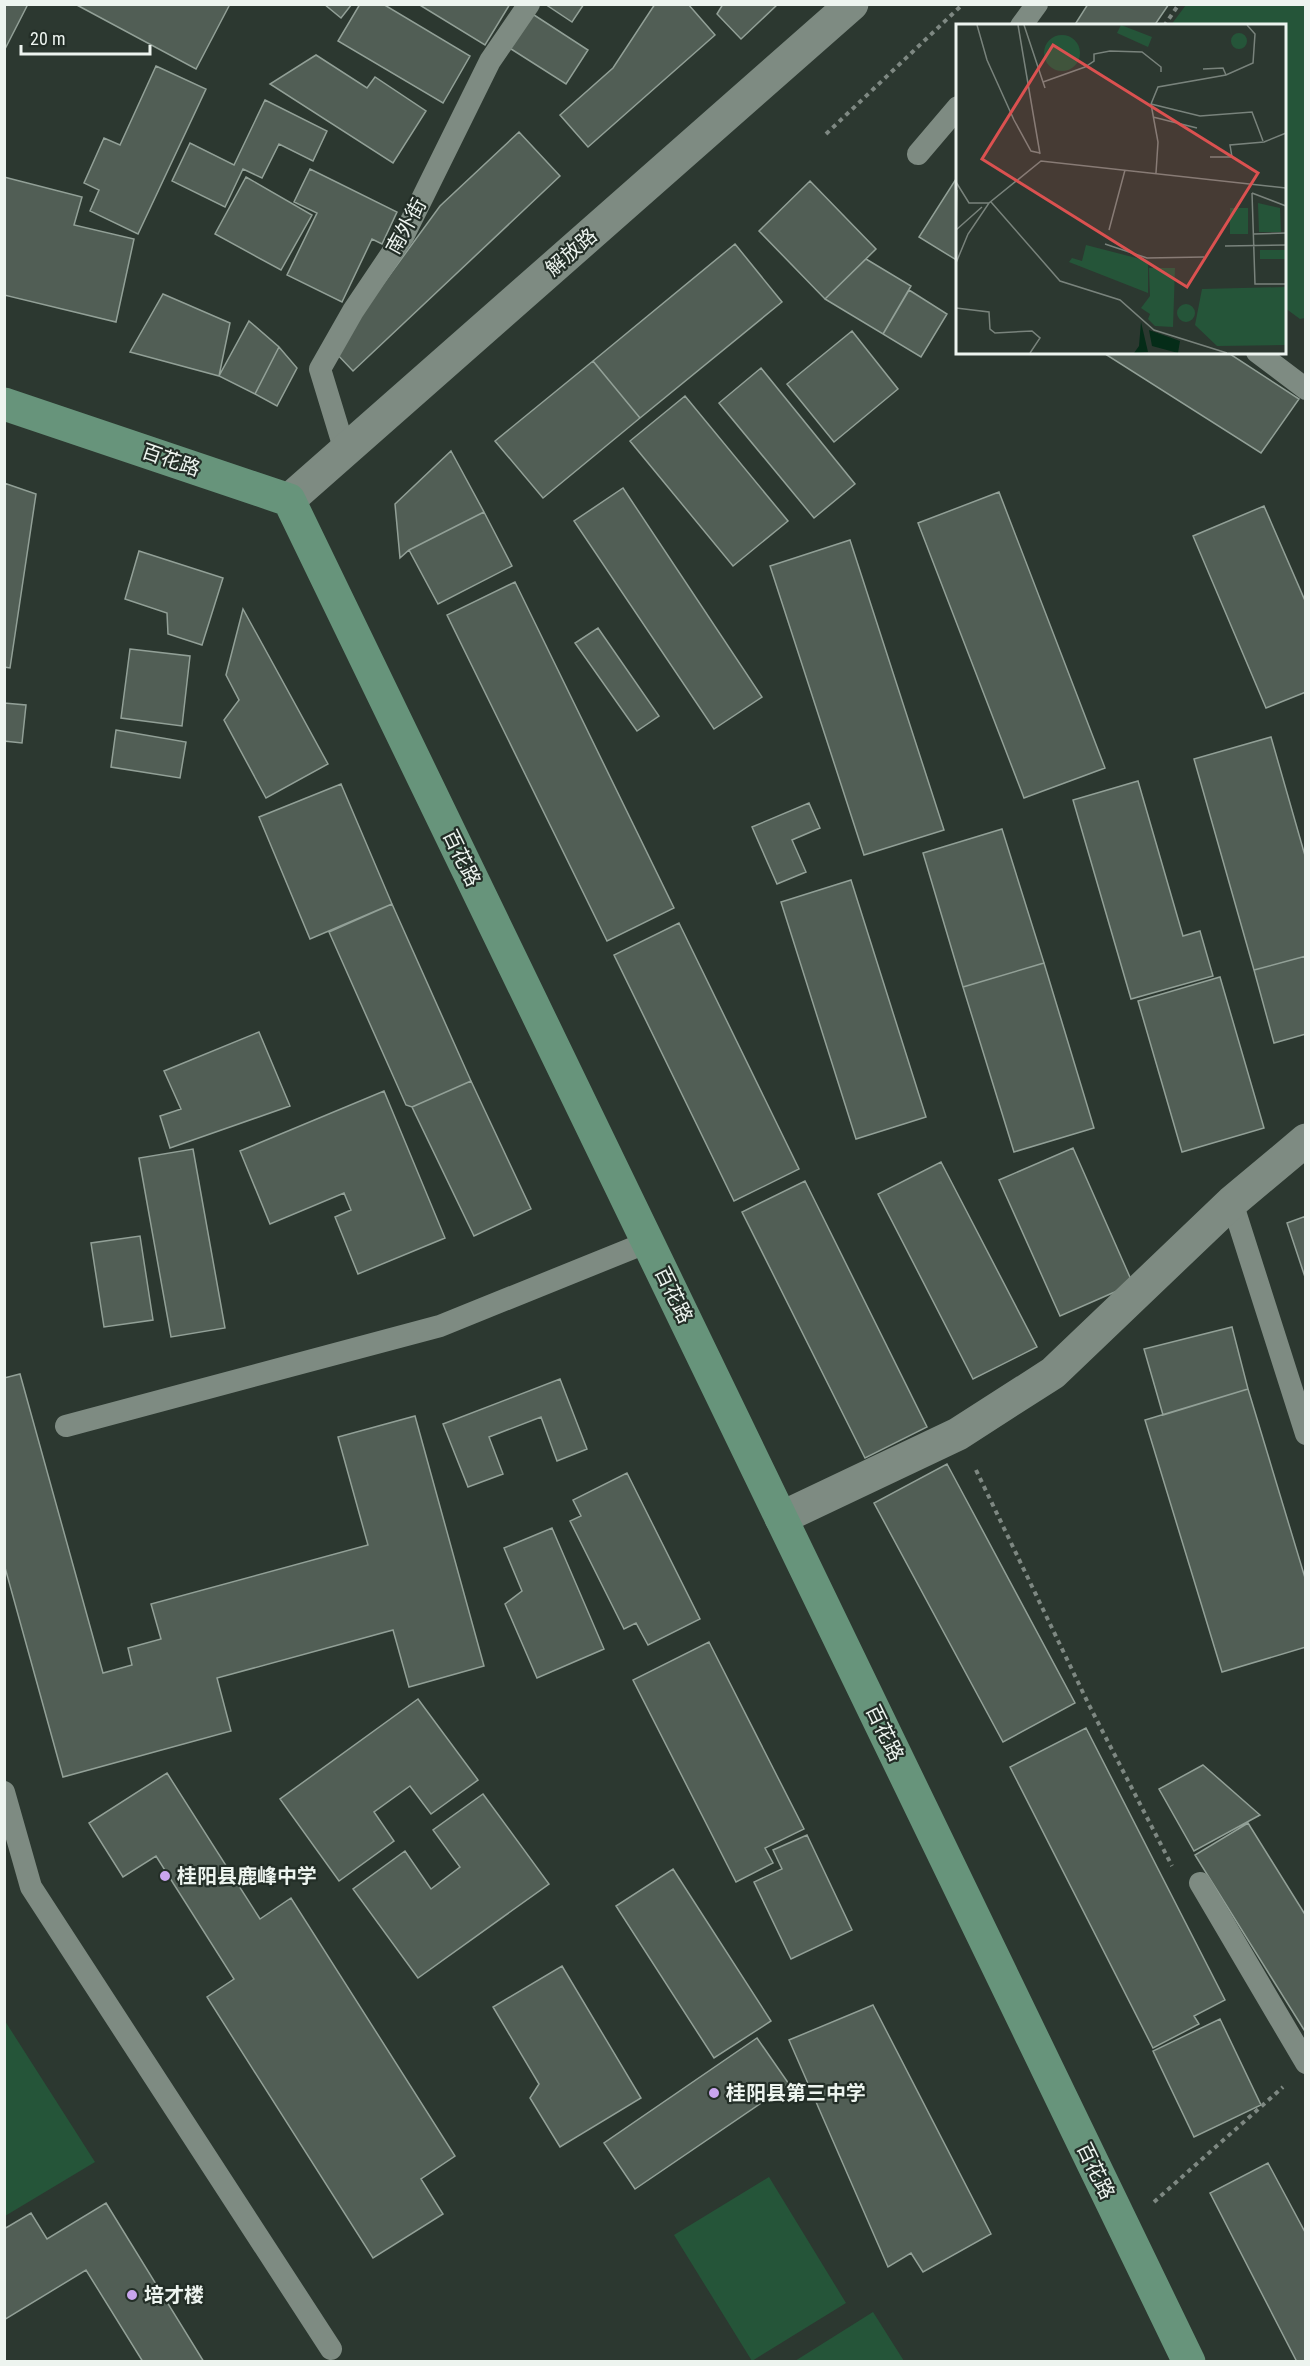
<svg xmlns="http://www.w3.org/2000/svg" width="1310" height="2366" font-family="'Roboto Condensed','Noto Sans SC',sans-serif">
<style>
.green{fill:#255539}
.building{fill:#515e55;stroke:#92a097;stroke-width:1.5}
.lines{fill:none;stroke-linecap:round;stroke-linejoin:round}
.path{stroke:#7e8882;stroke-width:4;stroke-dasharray:4.5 4.5;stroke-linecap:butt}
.service{stroke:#7e8b82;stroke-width:22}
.minor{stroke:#7e8b82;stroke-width:33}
.tertiary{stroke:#7e8b82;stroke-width:33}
.secondary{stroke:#67947b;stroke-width:33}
.poi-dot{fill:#c9a5ee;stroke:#232e27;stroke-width:2}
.labels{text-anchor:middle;stroke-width:4.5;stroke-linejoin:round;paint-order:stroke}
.street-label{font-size:20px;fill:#edf4ef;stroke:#232e27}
.poi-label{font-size:20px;font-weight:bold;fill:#edf4ef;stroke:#232e27;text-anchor:start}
.inset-road{fill:none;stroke:#79837c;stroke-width:1.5}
.view{fill:#db5150;fill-opacity:0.15;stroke:#db5150;stroke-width:3}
.inset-edge{fill:none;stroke:#edf4ef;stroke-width:3}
</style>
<rect width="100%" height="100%" fill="#2c3830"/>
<path class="green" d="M1186 5H1305V318L1300 319 1285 308 1284 26 1171 25Z
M5 2021 95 2162 5 2216H4Z
M769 2177 846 2303 752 2361 674 2235Z
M873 2312 904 2361H795Z"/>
<path class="building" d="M4 4H28L4 51Z
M75 4H227L229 6 196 69Z
M324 4H352L341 18Z
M360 4H383L470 56 443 103 338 41Z
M418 4H510L485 45Z
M545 4H584L572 22Z
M655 4H688L715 35 588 147 560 115 613 68Z
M723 4H778L741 39 717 14Z
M1088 4H1169L1154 26H1074Z
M531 13 588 50 566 84 508 47Z
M316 55 367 88 375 77 426 111 393 163 270 84Z
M156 66 206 89 138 234 90 211 99 190 84 183 104 138 120 145Z
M265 100 327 131 313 161 279 144 262 178 243 169 225 207 172 181 190 143 234 165Z
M519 132 560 176 353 371 334 351 440 206Z
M310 169 397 212 382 244 372 239 342 302 287 275 317 213 294 202Z
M4 177 82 197 74 225 134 239 116 322 4 295Z
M246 177 312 215 281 270 215 234Z
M956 179 958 180V261L919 237Z
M810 181 876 249 825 299 759 231Z
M735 244 782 302 640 418 593 361Z
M866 259 911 286 883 334 825 299Z
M909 290 947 314 921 357 883 334Z
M163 294 230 323 219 376 130 352Z
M249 321 279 347 255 394 219 376Z
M852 331 898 389 834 442 787 384Z
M279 347 297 368 277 406 255 394Z
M1102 352H1227L1299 399 1261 453Z
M593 361 640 418 543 498 495 441Z
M761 368 855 484 814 518 719 403Z
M685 396 788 521 733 566 630 441Z
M451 451 484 512 409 550 400 558 395 504Z
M4 483 36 494 10 668 4 667Z
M623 488 762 697 714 729 574 521Z
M999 492 1105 768 1024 798 918 523Z
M1264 506 1306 603V692L1266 708 1193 536Z
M484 512 512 566 438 604 409 550Z
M850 540 944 830 864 855 770 566Z
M139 551 223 578 202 645 168 634 167 613 125 599Z
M515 582 674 908 607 941 447 615Z
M243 609 328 764 266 798 224 720 239 700 226 675Z
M598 628 659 716 637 731 575 643Z
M130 649 190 656 182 726 121 718Z
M4 703 26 705 22 743 4 741Z
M116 730 186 742 180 778 111 767Z
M1271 737 1306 859V956L1254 970 1194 759Z
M1138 781 1183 936 1200 931 1213 976 1131 999 1073 800Z
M341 784 392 904 310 939 259 817Z
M809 803 820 828 792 840 806 872 777 884 752 827Z
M1002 829 1044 963 963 987 923 853Z
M851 880 926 1117 856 1139 781 902Z
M392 904 471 1081 412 1107 406 1105 329 932Z
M679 923 799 1169 734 1201 614 955Z
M1306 956V1034L1274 1043 1254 970Z
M1044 963 1094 1128 1014 1152 963 987Z
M1220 977 1264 1128 1182 1152 1138 1001Z
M259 1032 290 1106 170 1148 160 1116 181 1109 164 1071Z
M471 1081 531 1209 474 1236 412 1107Z
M384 1091 445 1238 358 1274 335 1217 351 1210 344 1193 270 1224 240 1151Z
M1073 1148 1133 1284 1060 1316 999 1180Z
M193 1149 225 1328 171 1337 139 1158Z
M941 1162 1037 1347 973 1379 878 1194Z
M805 1181 927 1427 865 1458 742 1212Z
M1306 1216V1280L1287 1223Z
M140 1236 153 1320 104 1327 91 1243Z
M1232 1327 1248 1389 1163 1415 1144 1349Z
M20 1374 103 1673 132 1665 128 1648 161 1639 151 1604 368 1545 338 1437 415 1416 484 1666 409 1687 393 1630 217 1678 231 1731 63 1777 4 1564V1378Z
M560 1379 587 1449 557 1461 541 1417 489 1437 503 1474 468 1487 443 1424Z
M1248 1389 1306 1581V1647L1222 1672 1145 1420Z
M947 1464 1075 1703 1003 1742 874 1503Z
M627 1473 700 1619 648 1645 636 1623 624 1629 570 1521 581 1516 573 1500Z
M552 1528 604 1649 537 1678 505 1604 522 1591 504 1548Z
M709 1642 804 1829 765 1848 773 1863 736 1882 633 1680Z
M418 1699 478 1780 431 1814 410 1786 374 1812 394 1841 339 1881 280 1799Z
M1086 1728 1225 2000 1194 2016 1199 2024 1153 2048 1010 1767Z
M1203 1765 1260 1815 1194 1851 1159 1789Z
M167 1773 260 1919 291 1898 455 2156 421 2179 443 2214 373 2258 207 1997 234 1979 156 1856 123 1877 89 1823Z
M483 1794 549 1884 418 1978 353 1889 405 1851 431 1889 460 1867 433 1830Z
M1248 1823 1306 1916V2033L1195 1855Z
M807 1835 852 1930 791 1959 754 1882 782 1869 773 1850Z
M673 1869 771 2021 714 2058 616 1906Z
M562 1966 641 2098 560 2147 530 2098 539 2084 493 2007Z
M873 2005 991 2234 923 2272 911 2253 888 2267 789 2040Z
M1220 2019 1261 2105 1194 2137 1153 2051Z
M757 2038 789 2084 635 2189 604 2143Z
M1268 2163 1306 2234V2362H1297L1210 2193Z
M106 2203 204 2362H143L86 2270 4 2320V2229L31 2213 47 2239Z"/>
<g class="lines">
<path class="path" d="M1164 26 1179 4
M826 134 963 4
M976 1470 1089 1705 1172 1866
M1154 2202 1283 2087"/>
<path class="service" d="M1021 26 1037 4
M918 154 958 107
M1257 352 1306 389
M345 451 320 369 353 311 404 235 490 61 529 4
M1232 1202 1306 1434
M66 1426 440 1326 648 1242
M4 1792 31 1887 331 2349
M1200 1883 1306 2063"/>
<path class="minor" d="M781 1518 958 1434 1053 1373 1232 1202 1306 1140"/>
<path class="tertiary" d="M289 500 852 4"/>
<path class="secondary" d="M4 404 289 500 1189 2362"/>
</g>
<g class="poi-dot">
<circle cx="165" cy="1876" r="6"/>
<circle cx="714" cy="2093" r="6"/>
<circle cx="132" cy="2295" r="6"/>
</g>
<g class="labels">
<g class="street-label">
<text transform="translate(406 226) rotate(-61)" y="7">南外街</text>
<text transform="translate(571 252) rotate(-41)" y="7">解放路</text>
<text transform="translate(171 460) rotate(19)" y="7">百花路</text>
<text transform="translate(462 858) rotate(64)" y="7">百花路</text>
<text transform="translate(674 1295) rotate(64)" y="7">百花路</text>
<text transform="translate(885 1733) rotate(64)" y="7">百花路</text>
<text transform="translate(1096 2171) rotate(64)" y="7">百花路</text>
</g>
<g class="poi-label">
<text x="177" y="1883">桂阳县鹿峰中学</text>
<text x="726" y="2100">桂阳县第三中学</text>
<text x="144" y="2302">培才楼</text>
</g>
</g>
<g transform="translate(956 24)">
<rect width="330" height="330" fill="#2c3830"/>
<path d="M165 1 196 13 192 23 161 9ZM275 17a8 8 0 1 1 16 0a8 8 0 1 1-16 0ZM88 29a18 18 0 1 1 36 0a18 18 0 1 1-36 0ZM302 179 324 184 325 208H303ZM274 184H292V210H274ZM130 221 192 237V269L113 238 116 234 126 237ZM304 226H330V235H304ZM193 244H219L217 303 199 302 192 295 194 290 185 284 194 272ZM330 263V321L261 322 239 301 246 265ZM221 289a9 9 0 1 1 18 0a9 9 0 1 1-18 0Z" fill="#255539"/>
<path d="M185 298 192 328 178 329 183 322ZM193 306 224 317 222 329 196 322Z" fill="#052c18"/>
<path class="inset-road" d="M21 1 31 36 58 96 75 127 84 129M62 1 84 130M68 1 89 64M247 45 267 44 270 51M87 58 129 43 138 37V30L154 27 186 28 205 43V48M195 80 244 92 296 88 307 117M197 93 241 104M254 133H276L274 121 308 118 330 109M200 149 202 118 195 80 202 63 270 51 297 39 299 10 291 1M0 158 13 179H33M296 169 299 260H330M296 169 330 182M35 178 104 257 164 276 198 306 271 329M0 203 1 166M0 206 26 183M153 206 169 146M298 210 330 209M149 220 191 234 248 233M269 222 330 221M0 239 12 210 33 179 85 137 330 164M0 284 33 288 34 305 39 309 76 307 84 314 74 329"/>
<path class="view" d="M97 21 302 149 231 263 26 135Z"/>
<rect width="330" height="330" class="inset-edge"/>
</g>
<rect width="1310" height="2366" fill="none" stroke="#edf4ef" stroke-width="12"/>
<path d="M21 45v9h129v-9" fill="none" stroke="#edf4ef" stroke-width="3"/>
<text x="30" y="45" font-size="18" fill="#edf4ef" stroke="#232e27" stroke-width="4.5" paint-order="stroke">20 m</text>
</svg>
